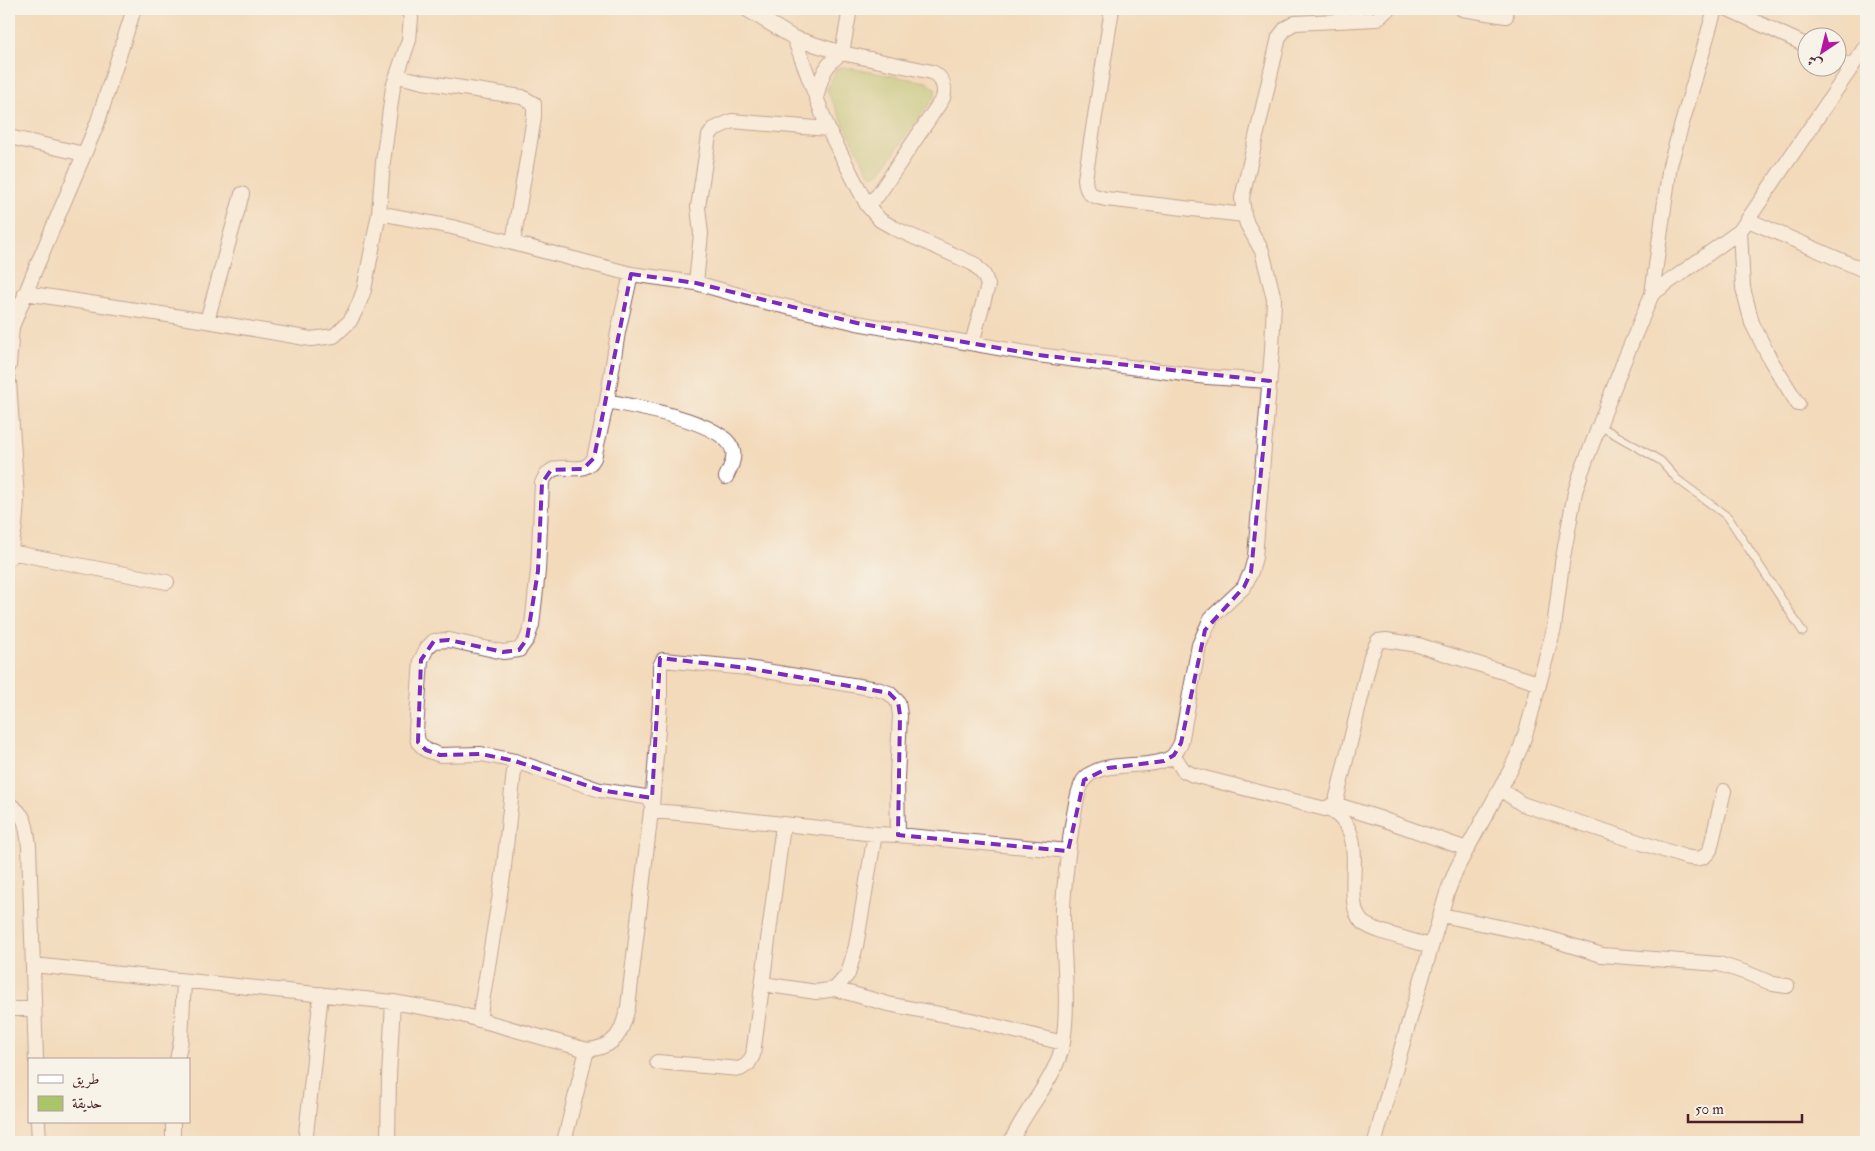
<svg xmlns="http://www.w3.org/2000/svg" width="1875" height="1151" font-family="'IM FELL Double Pica',Amiri,serif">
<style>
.green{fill:#aac46a;stroke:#7a724a}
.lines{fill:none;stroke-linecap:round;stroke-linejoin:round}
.service-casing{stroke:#85605d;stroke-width:9}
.minor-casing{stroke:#85605d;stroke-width:16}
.service{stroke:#fff;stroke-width:7}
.minor{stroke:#fff;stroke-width:14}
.marked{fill:none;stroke:#7b2cbf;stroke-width:4;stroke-dasharray:10 6;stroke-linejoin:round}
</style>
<rect width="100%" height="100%" fill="#f7f3e8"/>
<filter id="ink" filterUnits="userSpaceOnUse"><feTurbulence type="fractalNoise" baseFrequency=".02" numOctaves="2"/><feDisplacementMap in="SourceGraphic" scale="10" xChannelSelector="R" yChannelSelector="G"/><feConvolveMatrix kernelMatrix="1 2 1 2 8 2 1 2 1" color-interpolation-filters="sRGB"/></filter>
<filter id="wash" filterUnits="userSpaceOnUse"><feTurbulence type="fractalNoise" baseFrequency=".0096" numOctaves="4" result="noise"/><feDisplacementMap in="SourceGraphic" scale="20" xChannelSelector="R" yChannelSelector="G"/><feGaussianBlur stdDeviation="1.12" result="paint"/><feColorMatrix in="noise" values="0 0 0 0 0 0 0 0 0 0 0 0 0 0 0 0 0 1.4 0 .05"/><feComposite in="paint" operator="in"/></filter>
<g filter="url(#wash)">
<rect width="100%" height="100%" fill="#f3dabb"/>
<path class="green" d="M843 67 927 82 935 89V96L881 171 876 175H872L867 169 828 93 827 89 837 68Z"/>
</g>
<g filter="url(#ink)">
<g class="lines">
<defs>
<path id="service" d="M1600 426 1661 461 1677 479 1728 517 1803 632"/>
<path id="minor" d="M746 9 794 38 842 53 932 72C943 78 946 87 943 98L878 195 867 205
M1112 9 1085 179C1086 195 1092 196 1106 199L1244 215
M1462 9 1506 16
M1728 9 1808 46
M794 38 828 129 867 205 880 220 894 228 974 264 984 275 988 285 972 343
M1838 60 1851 67
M398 76 423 82 522 97 534 104V117L531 136 513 242
M817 95C821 76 826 63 842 53L850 9
M9 137 84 154
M379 213 383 162 393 87 409 40 411 18 408 9
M1748 220 1866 271
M1740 231 1743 288 1752 323 1771 361 1798 404
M631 274 618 332 607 401 594 458C581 482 555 452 542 483L538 571 532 625 527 639 519 650 503 652 449 640 434 641 427 648 421 660 416 730 418 742 426 750 440 755 481 754 515 761 600 790 652 798
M696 283 701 234 698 207 709 136 714 129 732 121 828 129
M25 293 207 321 311 339 334 336 350 321 358 306 364 290 379 213 452 227 631 274 696 283 753 299 857 323 1038 355 1207 377 1270 381
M1652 294 1740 231 1866 46
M207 321 242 194
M9 366 12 327 35 270 97 124 134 9
M9 381 17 500 15 527 9 558
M607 401C634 407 726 421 733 451 735 459 730 469 726 477
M10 552 167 582
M1174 755 1183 770 1193 775 1325 809 1334 804 1337 797 1371 656 1378 641 1386 640 1418 645 1538 683
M1500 789 1522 804 1534 808 1685 857C1696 859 1703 861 1710 850L1724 791
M9 804C27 816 26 825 29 846L36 1060
M1334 804 1382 819 1467 849
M652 806 660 704V666L663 660 747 668 877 689 889 693 898 702 900 715 897 778 898 835
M1330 808C1336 814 1344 820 1348 828 1362 853 1344 903 1362 922 1373 932 1415 941 1431 946
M1441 915 1534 934 1602 955 1719 964 1747 973 1773 984 1787 986
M33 965 393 1002 455 1013 587 1050C617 1047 622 1032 628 1007L651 811 691 814 875 834 898 835 1068 851
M763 984 816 992 835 989 848 974 856 946 875 834
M835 989 888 1004 971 1020 1063 1043
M9 1009H34
M479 1020 503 876 515 761
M177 1060 181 1040 184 982
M657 1062 740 1069 748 1064 753 1055 783 825
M38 1122 39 1142
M173 1122V1142
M306 1134 321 994
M388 1142 389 1076 393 1002
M564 1142 587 1050
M1011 1142C1025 1108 1057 1079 1063 1042 1070 998 1062 952 1063 909 1064 881 1068 853 1072 825 1075 811 1076 794 1083 781 1099 757 1152 772 1173 756 1176 753 1179 747 1181 743L1199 645 1211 618 1244 587 1251 572 1255 557 1272 350 1274 299 1262 251 1247 224 1244 215 1242 198 1279 37 1286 28 1295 23 1377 19 1388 9
M1375 1142 1385 1104 1447 893 1456 870 1467 849 1511 769 1521 747 1529 722 1554 628 1562 563 1575 492 1581 473 1624 361 1652 294 1670 165 1715 9"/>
</defs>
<use href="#service" class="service-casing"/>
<use href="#minor" class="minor-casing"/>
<use href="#service" class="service"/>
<use href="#minor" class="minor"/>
</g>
</g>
<path d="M0 0H1875V1151H0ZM631 274 696 283 857 323 1038 355 1270 381 1251 572 1244 587 1205 630 1181 743 1174 755 1164 761 1108 768 1084 780 1068 851 898 835 900 715 898 702 889 693 747 668 660 658 652 798 600 790 515 761 481 754 440 755 426 750 418 742 421 660 434 641 449 640 503 652 519 650 527 639 538 571 542 483 551 470 583 469 594 458Z" fill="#f3dabb" fill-opacity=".55" fill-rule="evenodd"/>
<path class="marked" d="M631 274 696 283 857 323 1038 355 1270 381 1251 572 1244 587 1205 630 1181 743 1174 755 1164 761 1108 768 1084 780 1068 851 898 835 900 715 898 702 889 693 747 668 660 658 652 798 600 790 515 761 481 754 440 755 426 750 418 742 421 660 434 641 449 640 503 652 519 650 527 639 538 571 542 483 551 470 583 469 594 458Z"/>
<rect width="1875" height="1151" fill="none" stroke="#f7f3e8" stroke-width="30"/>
<rect x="28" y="1058" width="162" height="65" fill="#f7f3e8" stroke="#b29e9c"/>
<rect x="38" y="1075" width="25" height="8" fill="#ffffff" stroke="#b29e9c"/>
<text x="72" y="1084" font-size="15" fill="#4a1f2b">طريق</text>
<rect x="38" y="1096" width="25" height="15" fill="#aac46a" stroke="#b29e9c"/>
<text x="72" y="1108" font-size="15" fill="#4a1f2b">حديقة</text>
<g transform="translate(1822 52) rotate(215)"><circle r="24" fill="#f7f3e8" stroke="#b29e9c"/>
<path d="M0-4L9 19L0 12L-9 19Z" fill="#b5179e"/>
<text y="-8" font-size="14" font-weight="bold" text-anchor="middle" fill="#4a1f2b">ش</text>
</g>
<path d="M1688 1114v8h114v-8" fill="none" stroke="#4a1f2b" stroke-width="2.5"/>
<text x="1695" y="1114" font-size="15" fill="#4a1f2b" stroke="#f7f3e8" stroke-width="4" paint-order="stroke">50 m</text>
</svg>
